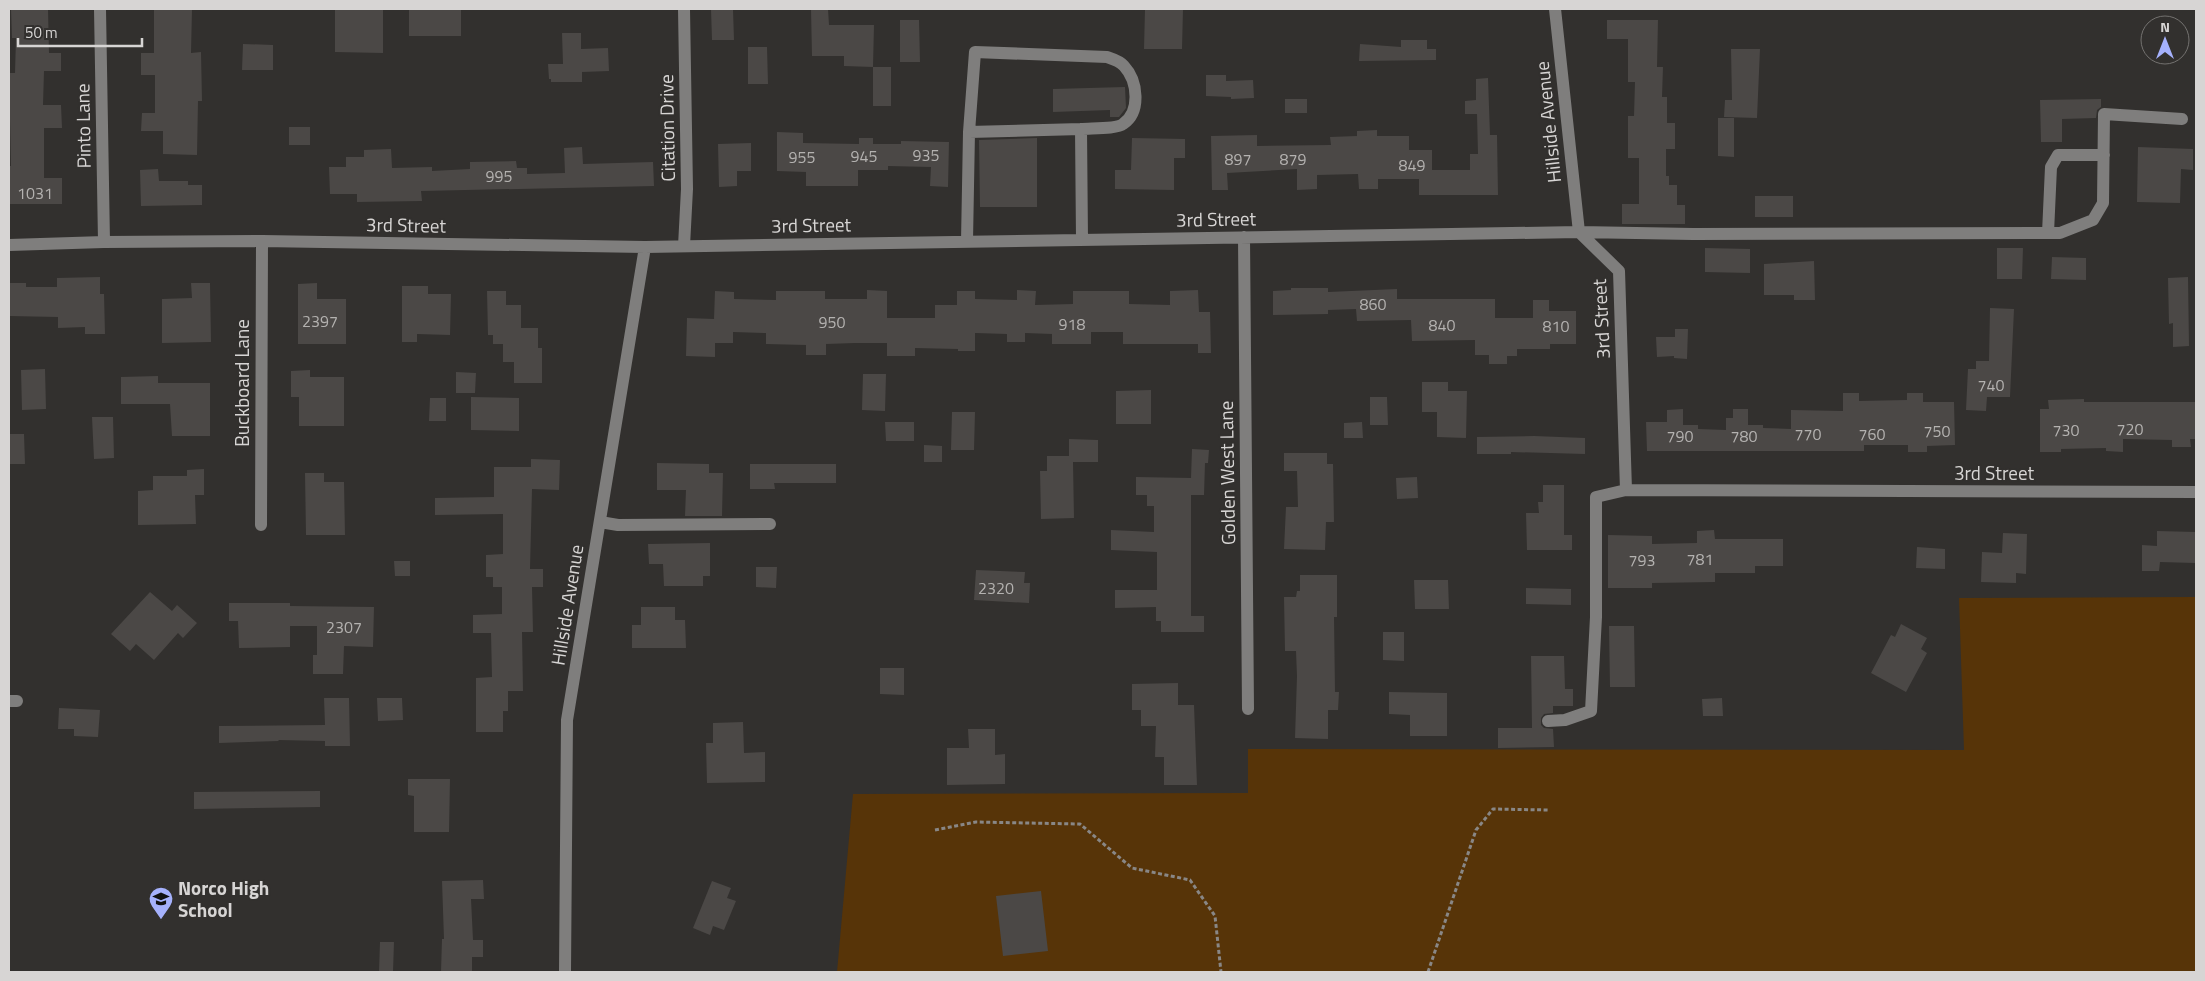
<svg xmlns="http://www.w3.org/2000/svg" width="2205" height="981" font-family="'Titillium Web',sans-serif">
<style>
.green{fill:#573408}
.building{fill:#4b4846}
.lines{fill:none;stroke-linecap:round;stroke-linejoin:round}
.path{stroke:#898786;stroke-width:3;stroke-dasharray:4 2.5;stroke-linecap:butt}
.minor{stroke:#7f7e7d;stroke-width:12}
.labels{text-anchor:middle;stroke-width:4;stroke-linejoin:round;paint-order:stroke}
.number-label{font-size:16px;fill:#b4b2b0}
.street-label{font-size:19px;fill:#d7d5d4;stroke:#32302e}
.poi-label{font-size:19px;font-weight:bold;fill:#d7d5d4;stroke:#32302e;text-anchor:start}
</style>
<rect width="100%" height="100%" fill="#32302e"/>
<path class="green" d="M2196 597V972H837L853 794 1248 793V749L1964 750 1959 598Z"/>
<path class="building" d="M11 9H48L49 53H61V71H44L43 105H61L62 128H44V178H62V204H9V166H11L9 73H15L16 38H12Z
M154 9H192L191 53 201 52 202 101H198L197 155 163 154V131H141L142 113H155V75H141V53H154Z
M335 9H383V53L335 52Z
M409 9H461V36H409Z
M711 9H733L734 40H712Z
M811 9H828L829 25H874L873 67 844 66V56H812Z
M1145 9H1183L1182 49H1144Z
M900 20H919L920 62H900Z
M1607 20H1658L1657 67H1663L1662 97H1667V123H1675V149H1666V176H1669V185H1677V205H1685V224H1622V204H1639V158H1628V116H1634L1635 82H1628V39H1607Z
M562 33H581V49L608 48 609 71 582 72V82H551V79H549L548 64H563Z
M1401 40H1427V49H1436V60L1359 61 1360 44 1401 47Z
M243 44 273 45V70H242Z
M748 47H767L768 84H748Z
M1731 49H1760L1757 118 1724 117 1725 100H1732Z
M873 67H891V106H873Z
M1206 75H1226V81L1253 80 1254 98 1231 99V97L1206 96Z
M1488 78 1490 135H1497L1498 195H1419V179H1378V189H1359L1358 174 1317 175V189L1297 190V169L1227 173 1228 190H1212L1211 136 1257 135V146L1331 145 1330 137 1357 136V131L1377 130V136H1409V150H1432V170H1470V154H1478L1477 114H1465V101L1476 100V79Z
M1125 87 1126 108 1119 117H1110V110L1053 112V89Z
M1285 99H1307V113H1285Z
M2101 99V107L2097 110 2096 118 2062 119V142H2041L2040 100Z
M1718 118H1734V157L1718 156Z
M289 127H310V145H289Z
M777 132 803 133V143L859 144V138H873V144H901V141L949 142 948 187 930 186 931 167 888 166V170H858V186H806V172L777 171Z
M1037 138V207H980L979 140Z
M1132 138 1185 139V158H1174V190L1115 189V170H1131Z
M751 143V171H737V186L719 187 718 144Z
M582 147 583 164 653 162 654 186 421 191 422 201 357 202V194H330L329 167H346V157H364V150L391 149 392 168 432 167V171L470 169V162L516 161 517 168H527V174L565 173 564 148Z
M2138 147 2193 149V170L2181 169 2180 203 2137 202Z
M158 169 159 181H188V185H202V205L141 206 140 170Z
M1755 196H1793V217H1755Z
M1705 248 1750 249V273L1705 272Z
M1997 248H2023L2022 279H1997Z
M2052 257 2086 258V280L2051 279Z
M1814 261 1815 300H1794V295H1764V264Z
M100 277V294H104L105 334H85V327L58 328V317L9 316V283H26V287H57V278Z
M2188 277 2189 346 2173 347V323L2169 324 2168 278Z
M191 283H210L211 342 162 343V299L192 298Z
M317 283V299H346V344H298V284Z
M402 286H428V294H451L450 335 417 334V342H402Z
M1291 288H1328V292L1397 289V299H1495V318H1533V300H1549V311H1576V344H1550V349H1517V356H1507V364H1489V355H1475V340L1412 341 1411 320 1357 321 1356 309 1328 310V314L1273 315V291L1291 290Z
M867 290 887 291V318H935V305H957V291H975V299L1017 300V290L1036 291 1035 305 1073 304V291H1129V304L1170 305V291L1198 290 1199 312H1210L1211 353H1198V344H1123V332H1091V344H1052V334L1025 333V342H1007V334L975 333V351H958V349L915 348V356H887V343H855L826 344V355H806V345L766 344V333L733 332V343H715V357L686 356 687 318 714 319 715 291 734 292V299L776 300V291H825V299H867Z
M487 291H506V305H521V328H538V348H542V383H514V362H503V344H493V335H488Z
M1990 308 2014 309 2010 397H1987L1986 411 1966 410 1968 369H1976V361H1989Z
M1675 329H1688L1687 359 1674 358V356L1657 357 1656 337H1675Z
M45 369 46 409 22 410 21 370Z
M310 370V377H344V426H299V397H291V371Z
M456 372 476 373 475 393H456Z
M863 374H886L885 411 862 410Z
M158 376V383H210V436H172L170 404H121V377Z
M1422 382H1448V391H1467L1466 438 1437 437V412H1422Z
M1151 390V424H1116V391Z
M1843 393H1859V401L1907 400V393H1923V402H1954L1955 445 1927 446V452H1908V445H1864V451H1647L1646 422H1667V410L1683 409V425H1698V429L1726 430V418H1733V409H1748V425H1763V428L1791 429V410L1843 411Z
M471 397 519 398V431L471 430Z
M1370 397H1387L1388 425H1370Z
M430 398H446V421H429Z
M2084 399V402H2196V439H2190L2191 447H2172V440L2123 439V452L2106 451V448L2061 449V452H2040V409H2049L2048 400Z
M952 412H975L974 450H951Z
M92 417H113L114 458 94 459Z
M885 422H914V441H886Z
M1362 422 1363 438H1344V423Z
M9 434H24L25 464H9Z
M1534 436 1585 438V454L1511 452V454H1477V437Z
M1069 439 1098 440V462H1073L1074 518 1041 519 1040 471H1047V456H1069Z
M924 445 942 446V462H924Z
M1192 449 1209 450 1208 463H1205L1204 495H1191V616H1204V632H1161V621H1156V607L1115 608V590H1157V552L1111 550V530L1154 532V506H1147V495H1136V477L1191 478Z
M1284 453H1327V464H1333L1334 522H1326L1325 550 1284 549 1286 507H1298L1297 471H1284Z
M531 459 560 460 559 490 532 489 530 569H543V587H532L533 632H522L523 691H508V711H503V732H476V678L492 677 491 633H473V615L502 614V587H493V577H486V555L503 554V514L435 515V498L494 497V467H531Z
M657 463 709 464V473H723L722 516H685L686 490H657Z
M750 464H836V483H774L775 489H750Z
M204 469V495H195L196 524 138 525V491L153 490V476H187V470Z
M305 473H324V482H344L345 535H306Z
M1417 477 1418 498 1397 499 1396 478Z
M1543 485H1564V535H1572V550H1527L1526 513H1539L1538 502H1543Z
M1714 530 1715 539H1783V566H1755V573H1715V582L1652 583V588H1608V535L1652 536V544L1697 543V531Z
M2157 531 2196 532 2195 563 2160 562 2159 571H2142V545L2157 546Z
M2003 533 2027 534 2026 574 2016 573V583L1981 582 1982 552 2002 553Z
M710 543V576H703V586H664L663 564H649L648 544Z
M1917 547 1945 549V569L1916 568Z
M394 561H410V576H395Z
M756 567H777L776 588 756 587Z
M976 570 1025 572 1024 583H1030L1029 603 974 600Z
M1300 575H1337V617H1334L1335 692H1339L1338 710H1328V739L1295 738 1297 676 1296 651H1285L1284 597H1296L1297 591H1300Z
M1414 580H1448L1449 609H1415Z
M1526 588 1571 589V605L1526 604Z
M150 592 172 611 177 605 197 623 183 638 178 633 154 660 136 644 130 651 111 634Z
M229 603H290V606L374 607 373 647 344 646 343 674H313V655H317V626H290V647L239 648 238 621H229Z
M641 607H675V620H685L686 648H632V625H641Z
M1901 624 1927 638 1921 649 1927 653 1906 692 1871 673 1891 635 1895 637Z
M1609 626H1634L1635 687H1610Z
M1383 632H1404V661L1383 660Z
M1531 656H1564L1565 689H1573V706H1553V713L1544 714 1541 718V725L1544 728 1553 729 1554 747 1498 748V728H1532Z
M880 668H904V695L880 694Z
M1178 683V705H1194L1197 785H1164V757H1155L1156 726H1141V710H1132V684Z
M1389 692 1447 693V736H1410V715L1389 714Z
M324 698H349L350 746H325V741L278 740 279 741 219 743V726L325 725Z
M377 698H402L403 720 378 721Z
M1722 698 1723 716H1703L1702 699Z
M59 708 100 710 98 737 74 736V729H58Z
M743 722 744 753 765 752V782L707 783 706 743H713V723Z
M968 729H995V755L1005 754V784L947 785V748H969Z
M408 779H450L449 832H414V796L408 795Z
M320 791V807L194 809V792Z
M483 880 484 899H471L473 940H483V957H472V972H441L442 939H444L442 881Z
M712 881 731 888 727 898 736 901 724 930 713 926 710 935 693 928Z
M1041 891 1048 951 1003 956 996 896Z
M380 942H394L393 972H379Z"/>
<g class="lines">
<path class="path" d="M935 830 976 822 1080 824 1132 868 1190 880 1215 916 1221 972
M1428 972 1476 830 1493 809 1548 810"/>
<path class="minor" d="M100 9 104 242
M684 9 687 189 684 246
M1555 9 1579 232
M969 132 975 52 1107 57C1113 59 1120 61 1124 66 1138 81 1141 112 1123 124 1117 129 1091 128 1081 129
M1579 232 1619 271 1626 490 2196 492
M2048 233 2051 167 2058 155H2104
M1244 237 1248 709
M967 241 969 132 1081 129 1082 240
M9 245 104 242 262 241 645 247 1579 232 1693 234 2060 233 2093 220 2103 203 2104 114 2182 119
M600 522 618 525 770 524
M261 525 262 241
M9 701H17
M1548 721 1565 720 1591 711 1596 617V497L1626 490
M565 972 567 720 645 247"/>
</g>
<defs>
<symbol id="school-pin" viewBox="-11 -11 22 30"><path d="M0 17L-7.5 6A9.5 9.5 0 1 1 7.5 6Z" fill="#a5b1fc" stroke="#32302e"/><path d="M0-5L7-2L0 1L-7-2ZM-4 1L0 2.5L4 1V4Q0 6-4 4Z" fill="#111"/></symbol>
</defs>
<g fill-rule="evenodd">
<use href="#school-pin" x="147" y="885" width="28" height="38"/>
</g>
<g class="labels">
<g class="number-label">
<text x="926" y="161">935</text>
<text x="864" y="162">945</text>
<text x="802" y="163">955</text>
<text x="1238" y="165">897</text>
<text x="1293" y="165">879</text>
<text x="1412" y="171">849</text>
<text x="499" y="182">995</text>
<text x="35" y="199">1031</text>
<text x="1373" y="310">860</text>
<text x="320" y="327">2397</text>
<text x="832" y="328">950</text>
<text x="1072" y="330">918</text>
<text x="1442" y="331">840</text>
<text x="1556" y="332">810</text>
<text x="1991" y="391">740</text>
<text x="2130" y="435">720</text>
<text x="2066" y="436">730</text>
<text x="1937" y="437">750</text>
<text x="1808" y="440">770</text>
<text x="1872" y="440">760</text>
<text x="1680" y="442">790</text>
<text x="1744" y="442">780</text>
<text x="1700" y="565">781</text>
<text x="1642" y="566">793</text>
<text x="996" y="594">2320</text>
<text x="344" y="633">2307</text>
</g>
<g class="street-label">
<text transform="translate(1548 122) rotate(-96)" y="7">Hillside Avenue</text>
<text transform="translate(83 126) rotate(-91)" y="7">Pinto Lane</text>
<text transform="translate(667 128) rotate(-91)" y="7">Citation Drive</text>
<text transform="translate(1216 219) rotate(-1)" y="7">3rd Street</text>
<text transform="translate(406 225) rotate(1)" y="7">3rd Street</text>
<text transform="translate(811 225) rotate(-1)" y="7">3rd Street</text>
<text transform="translate(1601 319) rotate(-93)" y="7">3rd Street</text>
<text transform="translate(242 383) rotate(-90)" y="7">Buckboard Lane</text>
<text transform="translate(1227 473) rotate(-91)" y="7">Golden West Lane</text>
<text x="1994" y="480">3rd Street</text>
<text transform="translate(567 605) rotate(-81)" y="7">Hillside Avenue</text>
</g>
<g class="poi-label">
<text x="178" y="895">Norco High<tspan x="178" dy="22">School</tspan></text>
</g>
</g>
<rect width="2205" height="981" fill="none" stroke="#d7d5d4" stroke-width="20"/>
<g transform="translate(2165 40)"><circle r="24" fill="#32302e" stroke="#747270"/>
<path d="M0-4L9 19L0 12L-9 19Z" fill="#a5b1fc"/>
<text y="-8" font-size="14" font-weight="bold" text-anchor="middle" fill="#d7d5d4">N</text>
</g>
<path d="M18 38v8h124v-8" fill="none" stroke="#d7d5d4" stroke-width="2.5"/>
<text x="25" y="38" font-size="15" fill="#d7d5d4" stroke="#32302e" stroke-width="4" paint-order="stroke">50 m</text>
</svg>
